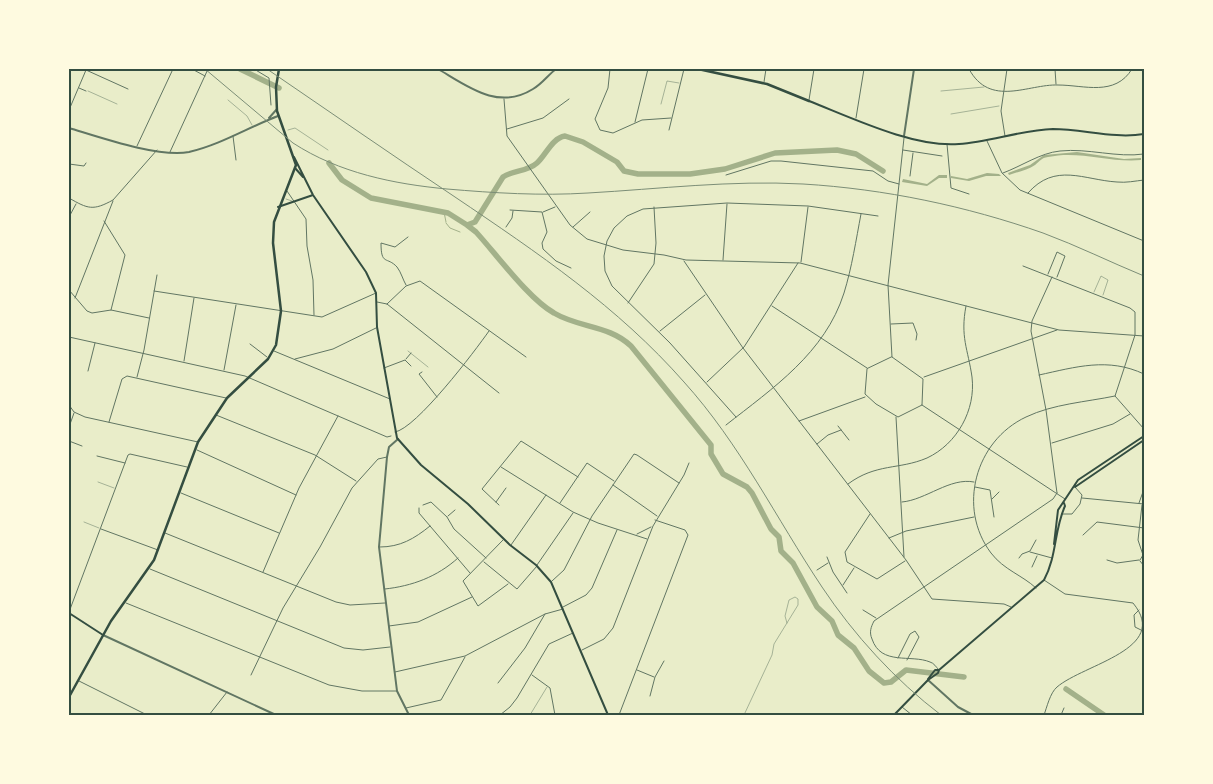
<svg xmlns="http://www.w3.org/2000/svg" width="1213" height="784" font-family="'Golos Text',sans-serif">
<style>
.water{fill:#a3b18a}
.lines{fill:none;stroke-linecap:round;stroke-linejoin:round}
.stream{stroke:#a3b18a;stroke-width:1}
.river{stroke:#a3b18a;stroke-width:5.5}
.service{stroke:#617663;stroke-width:0.5}
.minor{stroke:#617663;stroke-width:1}
.tertiary{stroke:#617663;stroke-width:2}
.secondary{stroke:#344e41;stroke-width:2}
.primary{stroke:#344e41;stroke-width:2}
.trunk{stroke:#344e41;stroke-width:2.5}
.rail{stroke:#7c8e77;stroke-width:1}
.neatline{fill:none;stroke:#344e41;stroke-width:2}
</style>
<rect width="100%" height="100%" fill="#e9edc9"/>
<path class="water" d="M1077 152 1124 159 1141 158V160C1110 163 1079 150 1048 157 1041 158 1040 161 1035 165 1028 170 1017 172 1009 175L1008 173 1030 165 1044 155Z
M987 173 999 174 1001 176H986L969 181 951 178V176L967 179Z
M939 175H947V178H939L927 186 902 182 903 179 927 184Z"/>
<g class="lines">
<path class="stream" d="M444 212 446 222
M446 223 450 228 460 232"/>
<path class="river" d="M240 69 279 88
M329 163 342 180 371 198 448 213 467 225 475 222 503 177C513 170 527 172 537 163 546 155 552 138 565 136L583 142 617 162 624 171 638 174H690L725 169 775 153 837 150 856 154 883 171
M467 225 476 232C497 255 529 299 554 313 579 328 609 325 631 346L711 445V454L723 474 747 487 752 493 771 529 779 537 781 551 793 563 817 607 832 621 838 635 854 648 869 671 884 683 891 682 906 670 964 677
M1066 689 1104 715"/>
<path class="service" d="M88 91 117 104
M941 91 984 87
M228 100 247 116 252 125
M661 104 667 81 679 83
M951 114 999 106
M288 130 295 128 328 150
M286 199 292 201
M1094 292 1101 276 1108 280 1103 295
M408 351 428 367
M98 482 114 488
M84 522 99 528
M530 715 547 687
M744 715 772 655 774 644 798 605V599L795 597 789 600 785 616 787 623"/>
<path class="minor" d="M192 69 205 76
M254 69 269 78 271 105
M610 69 608 88 595 119 600 130 613 133 642 120 671 118
M969 69C990 108 1028 84 1058 85 1084 85 1115 97 1132 69
M1055 69 1056 84
M764 82 766 69
M79 88 86 91
M504 99 507 136 570 225 587 239 623 250 664 255 686 260 800 263 1059 330 1144 336
M809 100 814 69
M69 110 86 70 128 89
M856 118 864 69
M635 122 648 69
M507 129 543 118 569 99
M669 130 684 69
M1143 134 1144 143
M233 136 236 160
M1005 136 1001 111 1007 69
M987 141 1002 173 1020 190 1144 241
M947 144 951 188 969 194
M137 146 173 69
M903 150 942 156
M170 152 208 69
M69 164 84 166 86 163
M1003 173C1022 166 1040 153 1060 151 1088 148 1117 158 1144 154
M726 175 771 161H781L873 171 888 181 899 184
M910 176 913 153
M287 191 306 219 307 246 313 280 314 315
M1028 193C1055 162 1084 180 1117 182 1126 183 1135 181 1144 180
M69 198C88 209 93 211 113 200L157 150
M510 210 542 212 547 232 542 243 543 249 556 261 571 268
M543 212 555 207
M69 217 76 204
M104 221 125 255 111 310
M506 227 512 218 513 211
M573 227 590 212
M723 260 727 204
M684 261 743 348 906 560 932 599 1004 604 1011 607
M801 262 808 207
M1023 266 1130 308 1135 312V335L1115 396 1144 429
M1048 274 1057 252 1065 256 1057 277
M1052 277 1032 321 1031 331 1046 410 1057 493
M406 285C403 280 401 272 397 267 387 256 381 266 381 243L395 247 408 237
M69 290 87 311 92 313 111 310 149 318
M154 291 322 317 376 293
M75 298 113 201
M377 302 387 304 499 393
M628 303 654 264 656 243 654 207
M387 304 406 286 420 281 526 357
M772 306 867 368
M891 324 913 323 917 334 916 340
M660 331 705 295
M69 337 245 376 387 437 391 436
M250 344 267 357
M274 351 390 399
M892 357 888 285 904 138
M892 357 923 379 922 405 898 417 876 404 865 394 867 369Z
M295 359 333 349 376 328
M406 359 411 353
M184 361 194 298
M384 368 405 360 411 366
M224 370 236 305
M88 371 95 343
M422 372 419 374 437 397
M1039 375C1076 367 1108 357 1144 374
M137 377 144 350 157 275
M924 377 1057 330
M707 382 744 347 798 263
M69 405 74 412 85 417 198 442
M922 405 1065 499
M216 415 315 455 356 481
M736 417 670 343 612 286 605 271 604 256 607 241 614 228 627 216 643 209 727 203 808 206 878 216
M896 417 904 557
M799 421 865 397
M109 422 122 379 127 376 226 398
M726 425C773 388 825 353 844 293 852 267 856 240 861 214
M838 426 849 440
M69 427 74 413
M395 432C416 429 475 351 489 331
M69 441 82 446
M1052 443 1113 424 1130 414
M817 444 828 435 841 430
M197 450 296 495
M97 456 125 463
M501 467 573 512 598 523 647 539
M848 484C876 463 899 470 927 458 957 444 976 410 972 377 968 349 960 337 966 306
M613 485 657 516
M975 487 990 490 994 517
M181 493 279 533
M1082 498 1144 504
M992 499 999 492
M496 502 506 488
M902 502C926 500 950 477 974 482
M560 503 587 463 614 481
M1139 503 1144 489
M423 505 431 502 447 517 454 529 486 558
M499 505 482 489 521 441 578 477
M419 508V513L470 573
M870 514 845 552 847 562 877 579 905 561
M1062 514H1072L1080 504 1082 495 1075 487
M448 516 455 510
M101 529 158 550
M165 533 336 602 350 605 385 603
M637 534 651 527
M1083 535 1097 522 1144 528
M889 538 906 531 974 517
M503 540 463 581 478 606 508 584
M511 545 546 495
M380 547C400 547 414 539 430 526
M1030 552 1052 558
M827 557 833 572 847 593
M1019 558 1022 554 1030 551 1036 540
M1107 560 1117 563 1139 560
M1140 560 1143 555 1138 540 1142 505
M1140 561 1144 566
M484 562 517 589 537 566
M537 565 573 513
M1032 567 1037 556
M150 569 344 648 363 650 390 647
M817 570 828 563
M263 572 299 488 338 416
M1044 580 1065 594 1133 603C1171 649 1084 664 1057 687 1050 693 1047 707 1044 715
M552 581 564 570 592 516 634 454 637 455 679 483
M843 585 854 568
M1036 588C1022 575 1004 570 991 553 957 508 975 441 1026 417 1053 404 1086 402 1115 396
M385 589C412 586 437 577 458 558
M126 603 329 685 362 691H397
M563 607 586 595 592 588 617 530
M863 610 876 618
M1139 610 1134 615 1135 627 1141 630
M69 612 128 455 130 454 187 467
M389 626 418 622 472 597
M582 650 604 639 613 628 653 526 684 475 689 463
M898 658 910 634 915 631 919 637 907 660
M637 670 654 677
M939 670C936 667 934 663 930 662 911 654 881 666 872 639 869 632 871 627 874 621L1053 499 1057 493
M395 672 465 656 545 614 563 609
M251 675 283 608 320 547 352 488 378 459 387 457
M532 675 550 688 555 715
M79 681 147 715
M498 683 525 648 545 614
M650 696 655 677 664 661
M902 707 912 715
M406 708 441 700 465 657
M209 715 227 692
M500 715 510 707 517 698 549 644 573 633
M619 715 688 535 685 530 655 520
M1061 715 1064 708"/>
<path class="tertiary" d="M438 69C467 86 498 111 533 89 542 84 548 75 556 69
M269 118 277 109
M69 128C99 137 159 158 189 152 220 145 249 127 278 116
M904 136 914 69
M398 439 389 447 387 457 379 547 397 691 409 715
M103 635 276 715
M928 680 958 707 973 715"/>
<path class="secondary" d="M69 613 103 635"/>
<path class="primary" d="M809 101C850 117 914 148 959 144 990 142 1021 130 1053 129 1083 129 1114 139 1144 134
M294 157 313 195 366 272 376 293 377 327 397 438 421 465 468 504 510 545 536 565 551 582 608 715
M295 168 303 177
M278 207 313 195
M1075 487 1144 440
M1054 544 1058 510 1078 480 1144 436
M928 679 935 670H939
M894 715 928 680 938 673 939 670 1044 580C1057 556 1054 530 1065 506L1064 503"/>
<path class="trunk" d="M698 69 767 84 809 101
M69 697 111 621 154 560 198 442 227 398 268 359 276 345 281 311 273 243 274 222 296 165 277 111 276 87 279 69"/>
<path class="rail" d="M205 69 293 143C339 173 394 184 447 189 494 193 541 196 588 193 659 189 731 180 803 184 885 189 966 206 1043 233 1078 246 1110 262 1144 276
M267 69C330 112 392 155 455 197 538 253 618 307 684 382 740 444 776 518 822 587 854 635 895 680 941 715"/>
</g>
<rect width="1213" height="784" fill="none" stroke="#fefae0" stroke-width="140"/>
<rect x="70" y="70" width="1073" height="644" class="neatline"/>
</svg>
